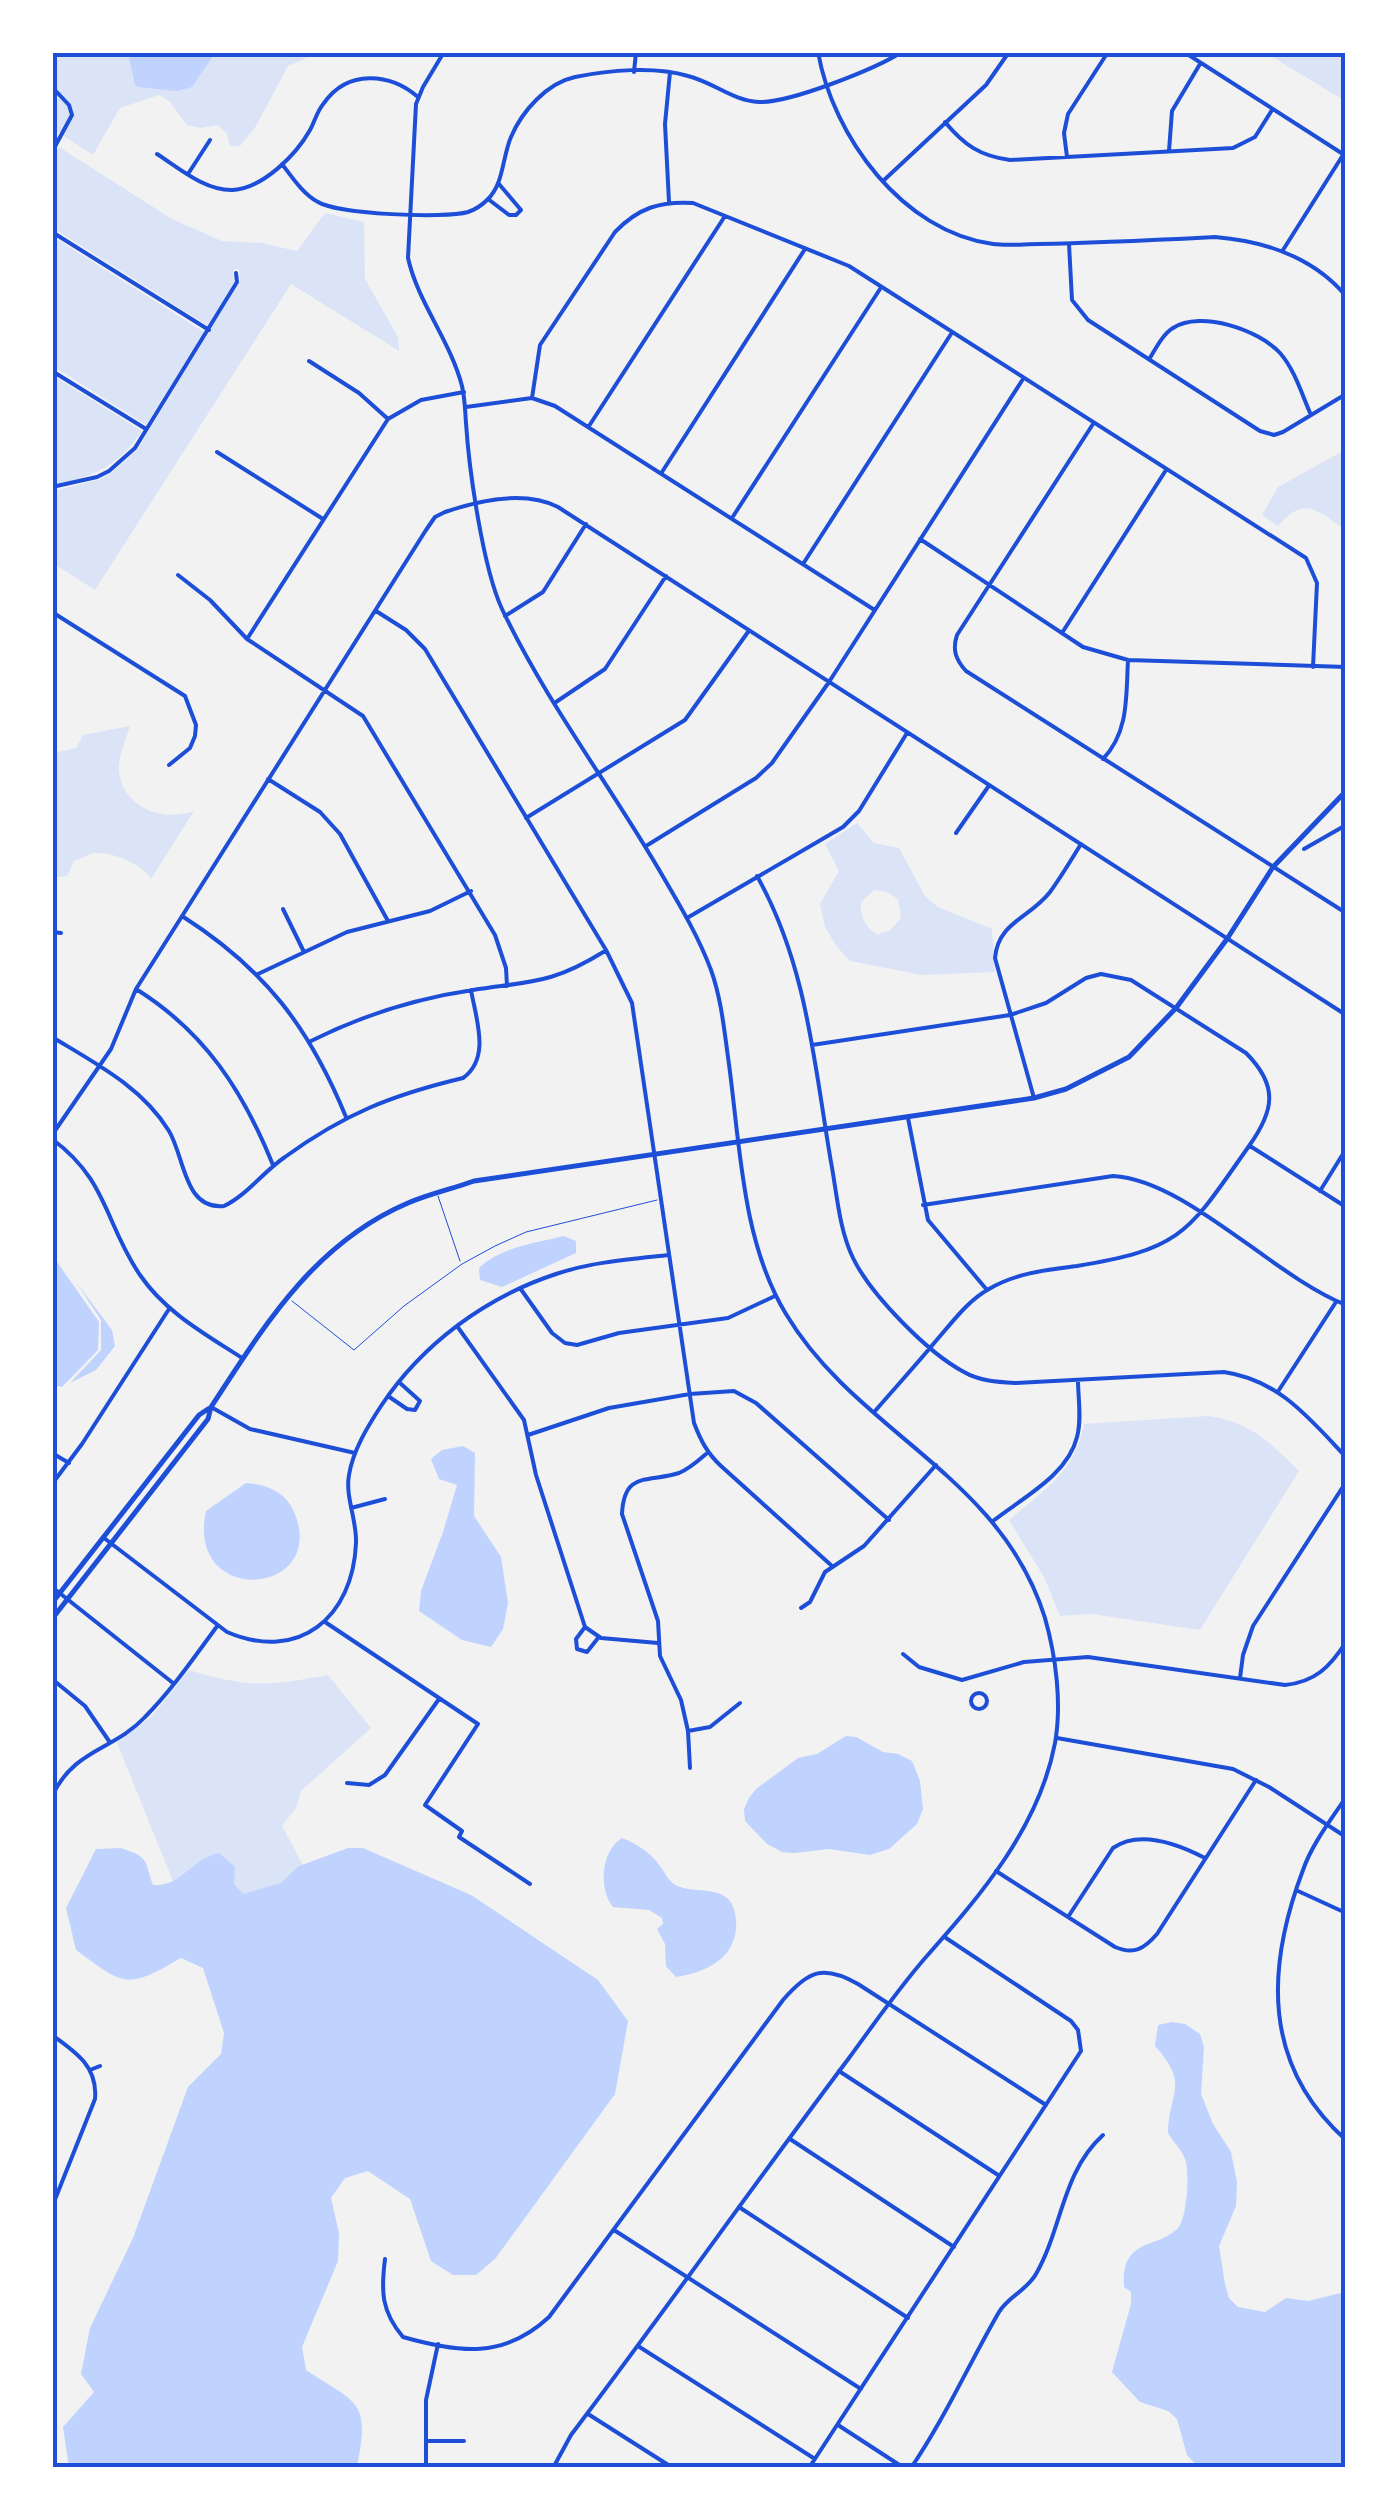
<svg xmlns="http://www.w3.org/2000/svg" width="1398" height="2520" font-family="Ubuntu,sans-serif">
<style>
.green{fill:#dbe4f7;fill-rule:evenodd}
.water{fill:#bfd3fe}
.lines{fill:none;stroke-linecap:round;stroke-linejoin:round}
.service{stroke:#1d4ed8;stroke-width:1}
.minor{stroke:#1d4ed8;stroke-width:4}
.tertiary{stroke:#1d4ed8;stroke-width:4}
.secondary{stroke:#1d4ed8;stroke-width:5}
.neatline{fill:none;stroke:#1d4ed8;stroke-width:4}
</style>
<rect width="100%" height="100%" fill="#f2f2f2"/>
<path class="green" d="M52 53H317L288 66 256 126 240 146H230L227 134 218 125 201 128 187 125 170 102 159 95 120 108 93 155 53 129Z
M1266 53H1345V101Z
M59 147 172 219 222 241 262 243 297 251 325 213 364 222 365 279 398 337 399 351 291 284 95 590 53 563V491L98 480 110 474 137 450 240 281 239 269 233 270 234 282 208 326 53 228V158Z
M52 236 204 332 146 425 53 366Z
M52 375 142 431C120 464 94 478 55 484Z
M1345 450V529C1316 510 1305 495 1278 526L1262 515 1278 487Z
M130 726C126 740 117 759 119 773 125 809 163 822 194 811L151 879C145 865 107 849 90 854 85 856 80 859 74 861L67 876 53 878V753L76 748 83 735Z
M857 823 874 843 899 848 925 896 938 907 992 929 995 972 922 975 850 961 837 947 825 927 820 904 839 871 825 844ZM874 890 887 892 898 899 901 918 890 930 877 935C865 926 860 916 861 902Z
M1208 1416C1251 1422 1268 1441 1299 1471L1200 1630 1092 1614 1060 1616 1044 1577 1009 1520C1044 1490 1075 1472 1084 1424Z
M189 1670C249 1688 267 1686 328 1675L371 1728 301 1791 296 1808 282 1826 317 1891 192 1928 117 1743 152 1716Z"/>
<path class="water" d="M123 53H215L192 87 177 91 138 87 135 85 129 57Z
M564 1236 576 1241V1253L502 1287 480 1280 479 1268C501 1247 535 1243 564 1236Z
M53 1256 99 1322 98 1350 62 1387 53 1385Z
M76 1282 112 1330 115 1346 96 1370 70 1383 101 1350V1320Z
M463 1446 475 1453 474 1516 501 1557 508 1603 503 1629 491 1647 462 1640 419 1611 421 1591 443 1532 457 1485 439 1479 431 1459 442 1450Z
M246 1483C267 1485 286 1491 295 1514 327 1597 185 1607 206 1511Z
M846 1736 856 1737 883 1752 898 1754 912 1761 920 1781 923 1809 917 1824 889 1849 870 1855 829 1849 794 1853 782 1852 767 1844 745 1821 744 1809 749 1798 756 1789 798 1758 817 1754Z
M622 1838C637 1844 650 1852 660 1866 665 1872 667 1879 674 1884 690 1894 712 1886 727 1898 733 1903 735 1912 736 1919 739 1956 709 1972 676 1977L666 1966 665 1944 657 1929 663 1924 662 1918 649 1910 613 1907C598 1888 601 1851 622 1838Z
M120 1848C150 1857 144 1860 153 1885 182 1887 192 1858 219 1853L235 1867 234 1884 243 1894 281 1883 299 1866 348 1848H363L471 1895 598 1980 628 2021 615 2094 495 2259 476 2275H453L431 2261 410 2199 368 2171 345 2178 331 2198 339 2233 338 2261 302 2347 306 2370C359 2405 370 2400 357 2467H69L63 2427 94 2392 81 2374 90 2328 133 2238 188 2087 221 2054 224 2033 203 1968 181 1958C127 1989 126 1987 76 1950L66 1908 96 1849Z
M1172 2022 1185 2024 1200 2034 1204 2047 1201 2094 1213 2124 1231 2152 1237 2182 1236 2206 1219 2246 1225 2284 1229 2298 1238 2307 1265 2312 1286 2298 1308 2301 1345 2292V2467H1198L1187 2455 1177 2419 1168 2411 1140 2402 1112 2372 1131 2304V2292L1124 2287C1121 2237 1156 2250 1178 2228 1187 2219 1190 2171 1185 2159 1182 2150 1173 2142 1168 2133 1169 2091 1190 2085 1155 2046L1158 2025Z"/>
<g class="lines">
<path class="service" d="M438 1196 460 1261
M292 1301 354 1350 404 1306 462 1264 495 1246 526 1232 657 1200"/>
<path class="minor" d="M1184 52 1346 156
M634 72 636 52
M52 87 69 105 72 115 52 152
M945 122C964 145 980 156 1010 160L1233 148 1255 137 1272 110
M1169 151 1172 111 1200 64
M157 154C179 168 205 191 233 190 263 188 296 155 310 130 315 121 317 111 324 103 348 69 390 73 418 97
M1067 157 1064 133 1068 114 1108 52
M282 164C292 177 303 194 318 202 337 214 445 219 468 212 474 210 482 205 487 200 504 184 502 158 511 137 522 111 547 83 575 77 609 70 655 66 688 76 713 82 733 101 759 102 790 103 875 69 902 52
M188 174 210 140
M883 181 986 85 1009 52
M488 199 509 215H516L521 210 499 184
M669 202 665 124 670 72
M52 232 209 330
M1069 244 1072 300 1088 320 1260 431 1274 435 1283 432 1346 394
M1283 250 1343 155
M1150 358C1156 348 1163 334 1173 328 1201 310 1259 330 1280 353 1295 370 1302 395 1311 415
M309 361 359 393 388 419
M52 371 146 429
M532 398 540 345 615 232C638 208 660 201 693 203L849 266 1306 558 1317 583 1313 667
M466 407 532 398 555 406 873 609
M1093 424 957 635C952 650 956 660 966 671L1346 913
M589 426 725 216
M217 452 323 519
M662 472 805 249
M52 487 97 477 109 471 135 448 237 282 236 273
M732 518 880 289
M920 539 1083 647 1128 660 1346 667
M803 564 951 334
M178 575 210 600 247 639 363 716 495 935 506 968 507 986
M376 611 406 630 425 649 606 950 632 1003 694 1423C701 1441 707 1453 721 1466L832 1566
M52 612 185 696 196 725 195 736 190 748 169 765
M505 616 543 592 586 524
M1062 633 1166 470
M247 639 388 419 421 400 464 392
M556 702 605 669 666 576
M1103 759C1129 732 1126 696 1128 660
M268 779 320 812 340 834 388 921
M526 818 685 720 748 632
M956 833 988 787
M646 846 756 778 772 763 829 682 1023 379
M1304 849 1346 825
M757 876C807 965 814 1063 831 1162 837 1194 839 1229 853 1258 871 1295 928 1353 964 1372 979 1381 999 1382 1016 1383L1224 1372C1279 1380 1309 1418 1346 1457
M283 909 304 952
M182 916C265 969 309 1027 346 1117
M687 918 843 827 859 811 907 733
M52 932 61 933
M258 974 347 932 430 911 471 891
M136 989C205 1032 243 1091 273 1165
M52 1037C95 1063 142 1087 169 1131 185 1158 184 1210 224 1206 247 1195 264 1171 285 1157 344 1114 392 1095 463 1078 491 1058 476 1019 471 990
M311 1041C361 1016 418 998 473 990 532 981 552 984 605 951
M812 1045 1010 1015 1046 1003 1086 978 1101 974 1131 980 1246 1053C1279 1086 1274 1111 1249 1146 1189 1231 1184 1249 1077 1266 1046 1270 1016 1273 989 1289 967 1301 951 1324 935 1342 915 1366 895 1388 875 1411
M1034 1098 995 958C998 922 1030 918 1050 892 1061 877 1071 860 1081 844
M908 1118 928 1220 987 1290
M52 1135 111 1049 136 989 426 530 435 517 445 512C480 500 524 490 558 507L1346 1015
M1250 1146 1346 1207
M1320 1191 1346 1149
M923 1205 1113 1176C1186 1180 1273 1276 1346 1305
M520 1288 552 1333 565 1343 577 1345 619 1333 728 1318 775 1296
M457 1326 524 1420 536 1475 585 1627 601 1638 658 1643
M1279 1390 1336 1302
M388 1396 407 1409 415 1410 420 1401 400 1383
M211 1407 250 1429 355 1453
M528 1435 609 1408 690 1394 734 1391 756 1403 889 1520
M52 1453 69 1463
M52 1484 82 1444 169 1309
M351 1508 385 1499
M993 1521C1022 1498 1068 1475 1077 1437 1082 1419 1078 1398 1078 1380
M104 1538 227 1632C299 1663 353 1617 356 1543 357 1520 345 1497 349 1475 353 1450 368 1426 381 1406 422 1344 486 1297 556 1274 591 1262 632 1259 669 1255
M52 1587 173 1683
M801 1608 810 1602 825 1572 864 1546 936 1465
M325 1622 478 1724 425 1805 462 1831 459 1837 530 1884
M585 1627 576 1639 577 1649 587 1652 598 1638
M903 1654 919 1667 962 1680 1024 1662 1088 1657 1285 1685C1315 1682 1330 1667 1346 1642
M1240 1678 1243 1655 1253 1626 1346 1482
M52 1679 85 1706 109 1741
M971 1701a8 8 0 1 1 16 0a8 8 0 1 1-16 0Z
M688 1731 710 1727 740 1703
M690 1768 688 1731 681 1700 660 1656 658 1621 622 1514C624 1470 649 1483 679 1473 689 1469 698 1461 706 1454
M347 1783 369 1785 385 1775 439 1699
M52 1796C75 1748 113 1751 145 1717 172 1690 195 1656 218 1625
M1346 1797C1331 1820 1312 1844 1303 1870 1266 1968 1262 2065 1346 2140
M996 1871 1115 1947C1134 1955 1144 1949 1157 1934L1256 1780
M1298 1891 1346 1913
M1068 1917 1113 1848C1140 1829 1178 1844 1205 1858
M52 2035C76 2052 98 2067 95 2099L52 2207
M90 2070 100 2066
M839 2071 998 2175
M790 2139 954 2247
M739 2207 908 2318
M614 2230 861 2389
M385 2259C381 2291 381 2311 403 2337 459 2353 504 2359 549 2317L783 2000C808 1971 823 1964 858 1984L1046 2105
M638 2346 815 2459
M588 2414 673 2468
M838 2425 904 2468
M428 2441H464
M426 2468V2400L438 2344
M809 2468 1081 2051 1078 2030 1071 2021 946 1938
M911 2468C945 2418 969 2364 999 2312 1008 2297 1027 2290 1036 2274 1062 2229 1062 2172 1103 2135"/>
<path class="tertiary" d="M444 52 423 87 416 104 408 258C418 303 450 340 462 386 465 399 465 410 466 423 469 470 483 568 502 609 547 704 613 789 665 880 682 909 699 938 711 970 721 998 724 1028 728 1057 740 1141 741 1240 786 1314 857 1433 1001 1475 1045 1618 1056 1657 1062 1704 1055 1743 1039 1828 980 1896 926 1957 898 1989 874 2024 849 2058 755 2183 665 2311 571 2435L553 2468
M818 52C833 137 903 232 993 244 1008 246 1024 244 1039 244 1098 243 1156 240 1215 237 1264 241 1313 257 1346 296
M52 1139C108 1180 105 1224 140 1275 165 1312 205 1334 242 1358
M1057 1738 1233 1769 1269 1787 1346 1837"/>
<path class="secondary" d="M52 1603 199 1415 208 1409
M52 1619 208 1419 211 1407C264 1326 314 1243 408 1203 429 1194 452 1189 474 1181L1034 1098 1066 1089 1129 1057 1176 1008 1227 939 1273 867 1346 791"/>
</g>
<rect width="1398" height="2520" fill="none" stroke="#ffffff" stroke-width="110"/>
<rect x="55" y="55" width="1288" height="2410" class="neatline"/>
</svg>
